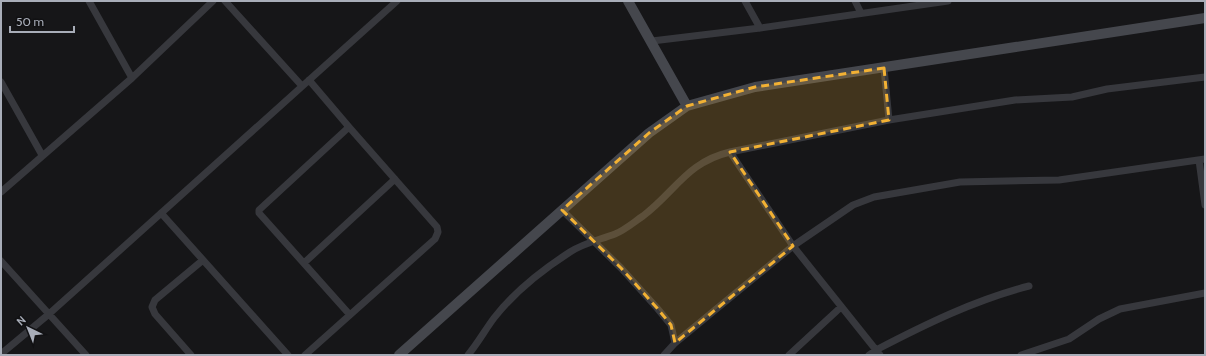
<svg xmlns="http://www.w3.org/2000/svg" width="1206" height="356" font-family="Cabin,sans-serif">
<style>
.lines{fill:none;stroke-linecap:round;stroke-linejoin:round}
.street{stroke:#37383d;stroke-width:7}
.secondary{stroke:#45474d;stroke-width:10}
.marked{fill:#f2b134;fill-opacity:0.2;stroke:#f2b134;stroke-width:3;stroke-dasharray:8 5;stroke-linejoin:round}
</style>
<rect width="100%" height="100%" fill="#161618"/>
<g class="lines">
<path class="street" d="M89 1 132 78
M225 1 302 86
M745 1 760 28
M855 1 861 13
M652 41 760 28 948 1
M884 68 889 120
M309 80 349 127
M1 82 42 155
M730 152 889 120 1015 100 1072 97 1107 89 1205 77
M1199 160 1205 205
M1 192 132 78 213 1
M562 210 621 268 657 308 671 325 675 343 664 355
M161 213 288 355
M1 261 86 355
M304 263 395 179
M675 343 793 246 853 205 874 197 960 182 1059 180 1205 159
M1 354 49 314 397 1
M191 355 155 314 152 307 155 300 203 260
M305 355 435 239 438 232 437 227 349 127 259 210V213L350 315
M468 355C478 343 485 330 494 318 515 291 542 270 570 252 584 243 599 240 615 234 625 230 634 222 643 216 675 192 687 162 730 152L793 246 880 355
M789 355 841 307
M869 355 876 350C926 324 975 300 1029 286
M1021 355 1069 339 1099 319 1120 309 1205 293"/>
<path class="secondary" d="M628 1 687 106
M399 355 649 133 687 106 755 87 1205 18"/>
</g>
<path class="marked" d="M884 68 889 120 730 152 793 246 675 343 671 325 657 308 621 268 562 210 649 133 687 106 755 87Z"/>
<rect width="1206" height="356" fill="none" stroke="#a8adb8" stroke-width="4"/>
<g transform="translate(28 328) rotate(317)" stroke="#111113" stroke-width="3" paint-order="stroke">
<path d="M0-3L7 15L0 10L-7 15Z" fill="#a8adb8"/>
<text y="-6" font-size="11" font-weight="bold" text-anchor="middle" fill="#a8adb8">N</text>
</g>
<path d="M10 26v6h64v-6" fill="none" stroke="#a8adb8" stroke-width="2"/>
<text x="16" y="26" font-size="12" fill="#a8adb8" stroke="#111113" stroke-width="3" paint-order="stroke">50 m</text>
</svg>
